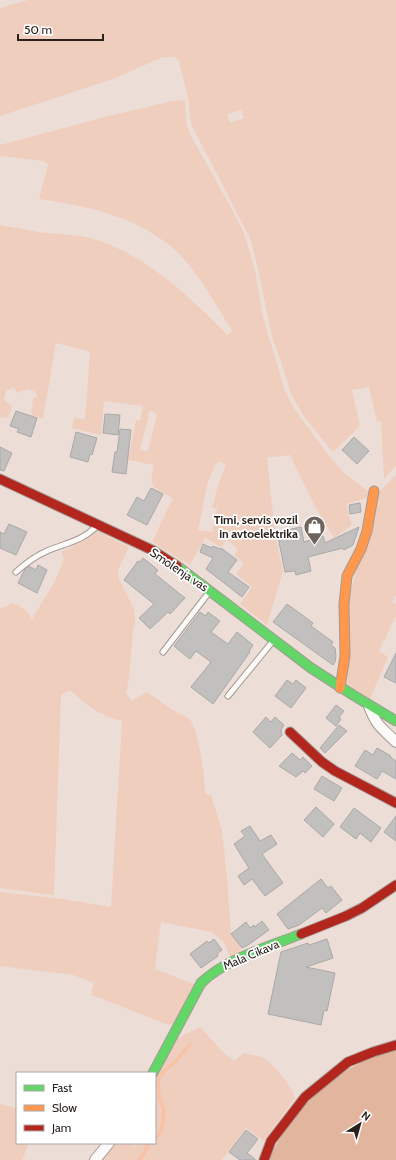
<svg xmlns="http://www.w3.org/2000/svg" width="396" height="1160" font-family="Cabin,sans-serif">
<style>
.green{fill:#efcebd;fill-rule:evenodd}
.forest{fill:#e2b59e}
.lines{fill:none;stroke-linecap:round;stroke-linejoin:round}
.stream{stroke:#f9c2a5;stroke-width:3.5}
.building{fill:#c2bfbf;stroke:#aaa8a8}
.lane-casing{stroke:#a49a94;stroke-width:7}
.street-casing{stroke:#a49a94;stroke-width:12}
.fast-casing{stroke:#a49a94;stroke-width:11}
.slow-casing{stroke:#a49a94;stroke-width:11}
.jam-casing{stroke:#a49a94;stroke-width:11}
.lane{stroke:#fcfaf9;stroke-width:5}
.street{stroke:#fcfaf9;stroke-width:10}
.fast{stroke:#63d668;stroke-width:9}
.slow{stroke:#ff974d;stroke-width:9}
.jam{stroke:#b3261e;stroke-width:9}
.labels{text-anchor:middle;stroke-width:3.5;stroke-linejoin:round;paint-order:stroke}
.poi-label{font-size:12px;font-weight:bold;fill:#2b211c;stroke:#fff;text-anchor:end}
.street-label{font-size:12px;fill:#2b211c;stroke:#fff}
</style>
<rect width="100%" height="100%" fill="#ecded7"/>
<path class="green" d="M28 0H396V466L384 478 381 421 377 422 369 387 352 390 360 426 333 452 305 418 290 392 284 370 272 337 258 269 250 238 191 124 188 97 179 61 175 57H163L113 79 0 116V8ZM241 110 244 118 230 123 227 114Z
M185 100 186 123 191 136 229 204 244 233 255 270 263 317 285 391 293 407 329 456 343 472 370 493V497L346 504 352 525 334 538 315 506 290 455 267 458 275 533 283 571 267 625 240 604 252 587 236 574 244 563 234 555 238 549 227 540 221 547 205 538 190 565 152 542 173 498C153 487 148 488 154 465L128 460 136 420 140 421 143 406 104 401 101 435 72 428 74 418 85 419 90 352 56 343 43 419 31 415 33 398 37 397 36 392 27 389 17 393 14 387 6 391 4 399 12 407 8 417 0 418V225C13 227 26 230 39 232 54 234 70 234 85 237 138 248 191 297 227 335L232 331C215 303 198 271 174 249 136 216 87 206 39 199L48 164 43 161 0 156V145L101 118 172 101ZM150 410 157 414 148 451 140 450ZM218 461 226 465 218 485 212 508 217 509 212 532 198 530 208 481Z
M396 475V595L392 602 396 604V617L379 651 388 657 370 699 348 684 349 597 378 493Z
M97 531 129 547 118 570 119 579 134 609 135 622 133 631 129 679 126 693 132 701 147 692C155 697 162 703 170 708 176 713 186 715 191 721 199 732 205 779 205 794L211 795 222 830 227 878 231 933 241 948 240 955 231 960 224 942 212 932 161 922 155 969 196 985 177 1021 169 1025C143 1016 118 1004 91 995L94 983 73 975 0 966V892L62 899 111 907 122 721C100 716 86 705 70 690L61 695 54 895 0 888V609L12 603C22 606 27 610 32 619L56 579 64 559 61 552 90 537Z
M200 1027 225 1054 234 1061 244 1053C250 1055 258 1055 263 1058 273 1062 292 1087 295 1098L264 1141 246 1128 222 1160H102L115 1143H131L135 1146 139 1143H155V1079L178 1038Z
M0 1104 17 1108V1143H29L22 1160H0Z"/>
<path class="forest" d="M396 1050V1160H269C287 1119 319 1085 358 1064 369 1057 384 1054 396 1050Z"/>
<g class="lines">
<path class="stream" d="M155 1138 160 1133 163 1122V1117L164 1110 160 1100 158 1087 159 1078 165 1070 176 1061 190 1044
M139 1160 144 1154 149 1143"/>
</g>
<path class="building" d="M16 411 37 418 31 437 17 432 19 429 10 426Z
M105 414 120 415 118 435 103 433Z
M120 429 131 430 126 474 112 472 115 452H117Z
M76 432 97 438 92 455 90 454 88 462 70 457Z
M354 437 369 451 357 464 342 450Z
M0 447 12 453 4 471 0 470Z
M151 488 163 494 147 525 127 515 137 497 144 501Z
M360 503 361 512 350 514 349 505Z
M9 524 27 532 16 555 0 548V532L4 534Z
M301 527 304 542 323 536 325 543 359 527 353 545 344 550 343 548 308 557 311 571 296 575 295 571 285 572 277 532Z
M203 544 212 548 213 546 220 549 221 548 237 560 228 572 249 587 242 597 206 569 213 558 200 552Z
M143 558 158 570 155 574 185 598 170 614 168 612 150 629 139 618 154 604 124 580 138 561 140 562Z
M38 565 47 570 37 593 18 583 25 569 29 566 36 570Z
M287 604 313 623 311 626 333 642 331 645 335 648 336 656 335 662 333 665 273 622Z
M200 612 206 616 208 612 220 621 211 632 228 644 237 632 253 645 249 651 250 652 213 704 191 687 211 662 196 651 190 659 174 646Z
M396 653V683L384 677Z
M287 680 293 684 296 680 306 688 291 708 275 696Z
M336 705 344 711 339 717 341 719 336 726 326 718Z
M266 717 271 722 275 717 284 725 281 730 282 735 270 748 253 732Z
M339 725 347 731 325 753 320 748Z
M377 748 391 756 390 757 396 761V779L382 771 377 779 355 766 365 750 373 755Z
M292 753 300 760 303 757 312 766 305 773 303 771 296 777 279 766Z
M322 776 342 788 334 801 314 789Z
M316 807 334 824 323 837 304 820Z
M354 808 381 828 371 842 360 833 356 839 340 827Z
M396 816V841L384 832Z
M250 826 260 841 271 835 277 844 262 854 283 883 265 896 252 879 244 885 238 876 249 868 234 844 245 836 241 831Z
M321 879 328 888 331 886 342 900 326 913 322 908 299 925 288 929 277 914Z
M262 921 269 930 248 945 242 948 231 934 246 922 250 928 254 925 255 927Z
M214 939 222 950 217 954 218 956 201 968 190 954 207 941 209 943Z
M327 939 333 958 306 967 335 973 327 1011 324 1010 321 1025 268 1014 281 952 308 943 309 945Z
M246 1130 258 1139 247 1153 255 1159V1160H240L229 1152Z"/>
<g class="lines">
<defs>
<path id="lane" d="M16 572C26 563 35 556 47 551 66 543 82 541 97 526
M163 652 210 591
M228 696 273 641"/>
<path id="street" d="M369 706C377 727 381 727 396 742
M95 1160 109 1143"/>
<path id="fast" d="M177 566 311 668 353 695 396 721
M153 1073 201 983C225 959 269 947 301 934"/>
<path id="slow" d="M340 688 345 656 344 604 347 576 361 549 367 531 374 491"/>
<path id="jam" d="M0 479 152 550 177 566
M290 732 322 762 335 771 396 803
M301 934 346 916 362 908 396 885
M264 1160 271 1141 305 1097 348 1062 373 1052 396 1045"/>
</defs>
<use href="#lane" class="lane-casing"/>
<use href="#street" class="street-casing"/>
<use href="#fast" class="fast-casing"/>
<use href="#slow" class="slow-casing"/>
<use href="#jam" class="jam-casing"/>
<use href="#lane" class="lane"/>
<use href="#street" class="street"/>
<use href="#fast" class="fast"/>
<use href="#slow" class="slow"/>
<use href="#jam" class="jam"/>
</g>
<defs>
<symbol id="shop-pin" viewBox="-11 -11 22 30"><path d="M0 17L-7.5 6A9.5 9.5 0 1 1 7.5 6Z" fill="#6f635d" stroke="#fff"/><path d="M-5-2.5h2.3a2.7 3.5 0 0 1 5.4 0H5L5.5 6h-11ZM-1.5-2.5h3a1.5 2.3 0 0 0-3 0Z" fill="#fff"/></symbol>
</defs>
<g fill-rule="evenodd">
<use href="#shop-pin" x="302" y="514" width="25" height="34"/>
</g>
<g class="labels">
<g class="poi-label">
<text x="298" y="524">Timi, servis vozil<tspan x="298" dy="14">in avtoelektrika</tspan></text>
</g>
<g class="street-label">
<text transform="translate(179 570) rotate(34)" y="4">Smolenja vas</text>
<text transform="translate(251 955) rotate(-23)" y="4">Mala Cikava</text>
</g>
</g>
<rect x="16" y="1072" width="140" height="72" fill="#ffffff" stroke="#aaa6a4"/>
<rect x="24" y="1085" width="20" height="6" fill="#63d668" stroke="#aaa6a4"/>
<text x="52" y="1092" font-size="12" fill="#2b211c">Fast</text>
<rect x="24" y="1105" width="20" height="6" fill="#ff974d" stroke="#aaa6a4"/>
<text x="52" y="1112" font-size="12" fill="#2b211c">Slow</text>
<rect x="24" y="1125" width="20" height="6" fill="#b3261e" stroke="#aaa6a4"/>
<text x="52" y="1132" font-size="12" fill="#2b211c">Jam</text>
<g transform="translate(360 1124) rotate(37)" stroke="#ffffff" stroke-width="3" paint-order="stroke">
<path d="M0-3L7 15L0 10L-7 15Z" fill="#2b211c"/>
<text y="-6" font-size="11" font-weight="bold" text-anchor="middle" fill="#2b211c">N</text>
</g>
<path d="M18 34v6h85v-6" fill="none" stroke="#2b211c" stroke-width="2"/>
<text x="24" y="34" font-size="12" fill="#2b211c" stroke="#ffffff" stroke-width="3" paint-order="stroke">50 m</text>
</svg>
